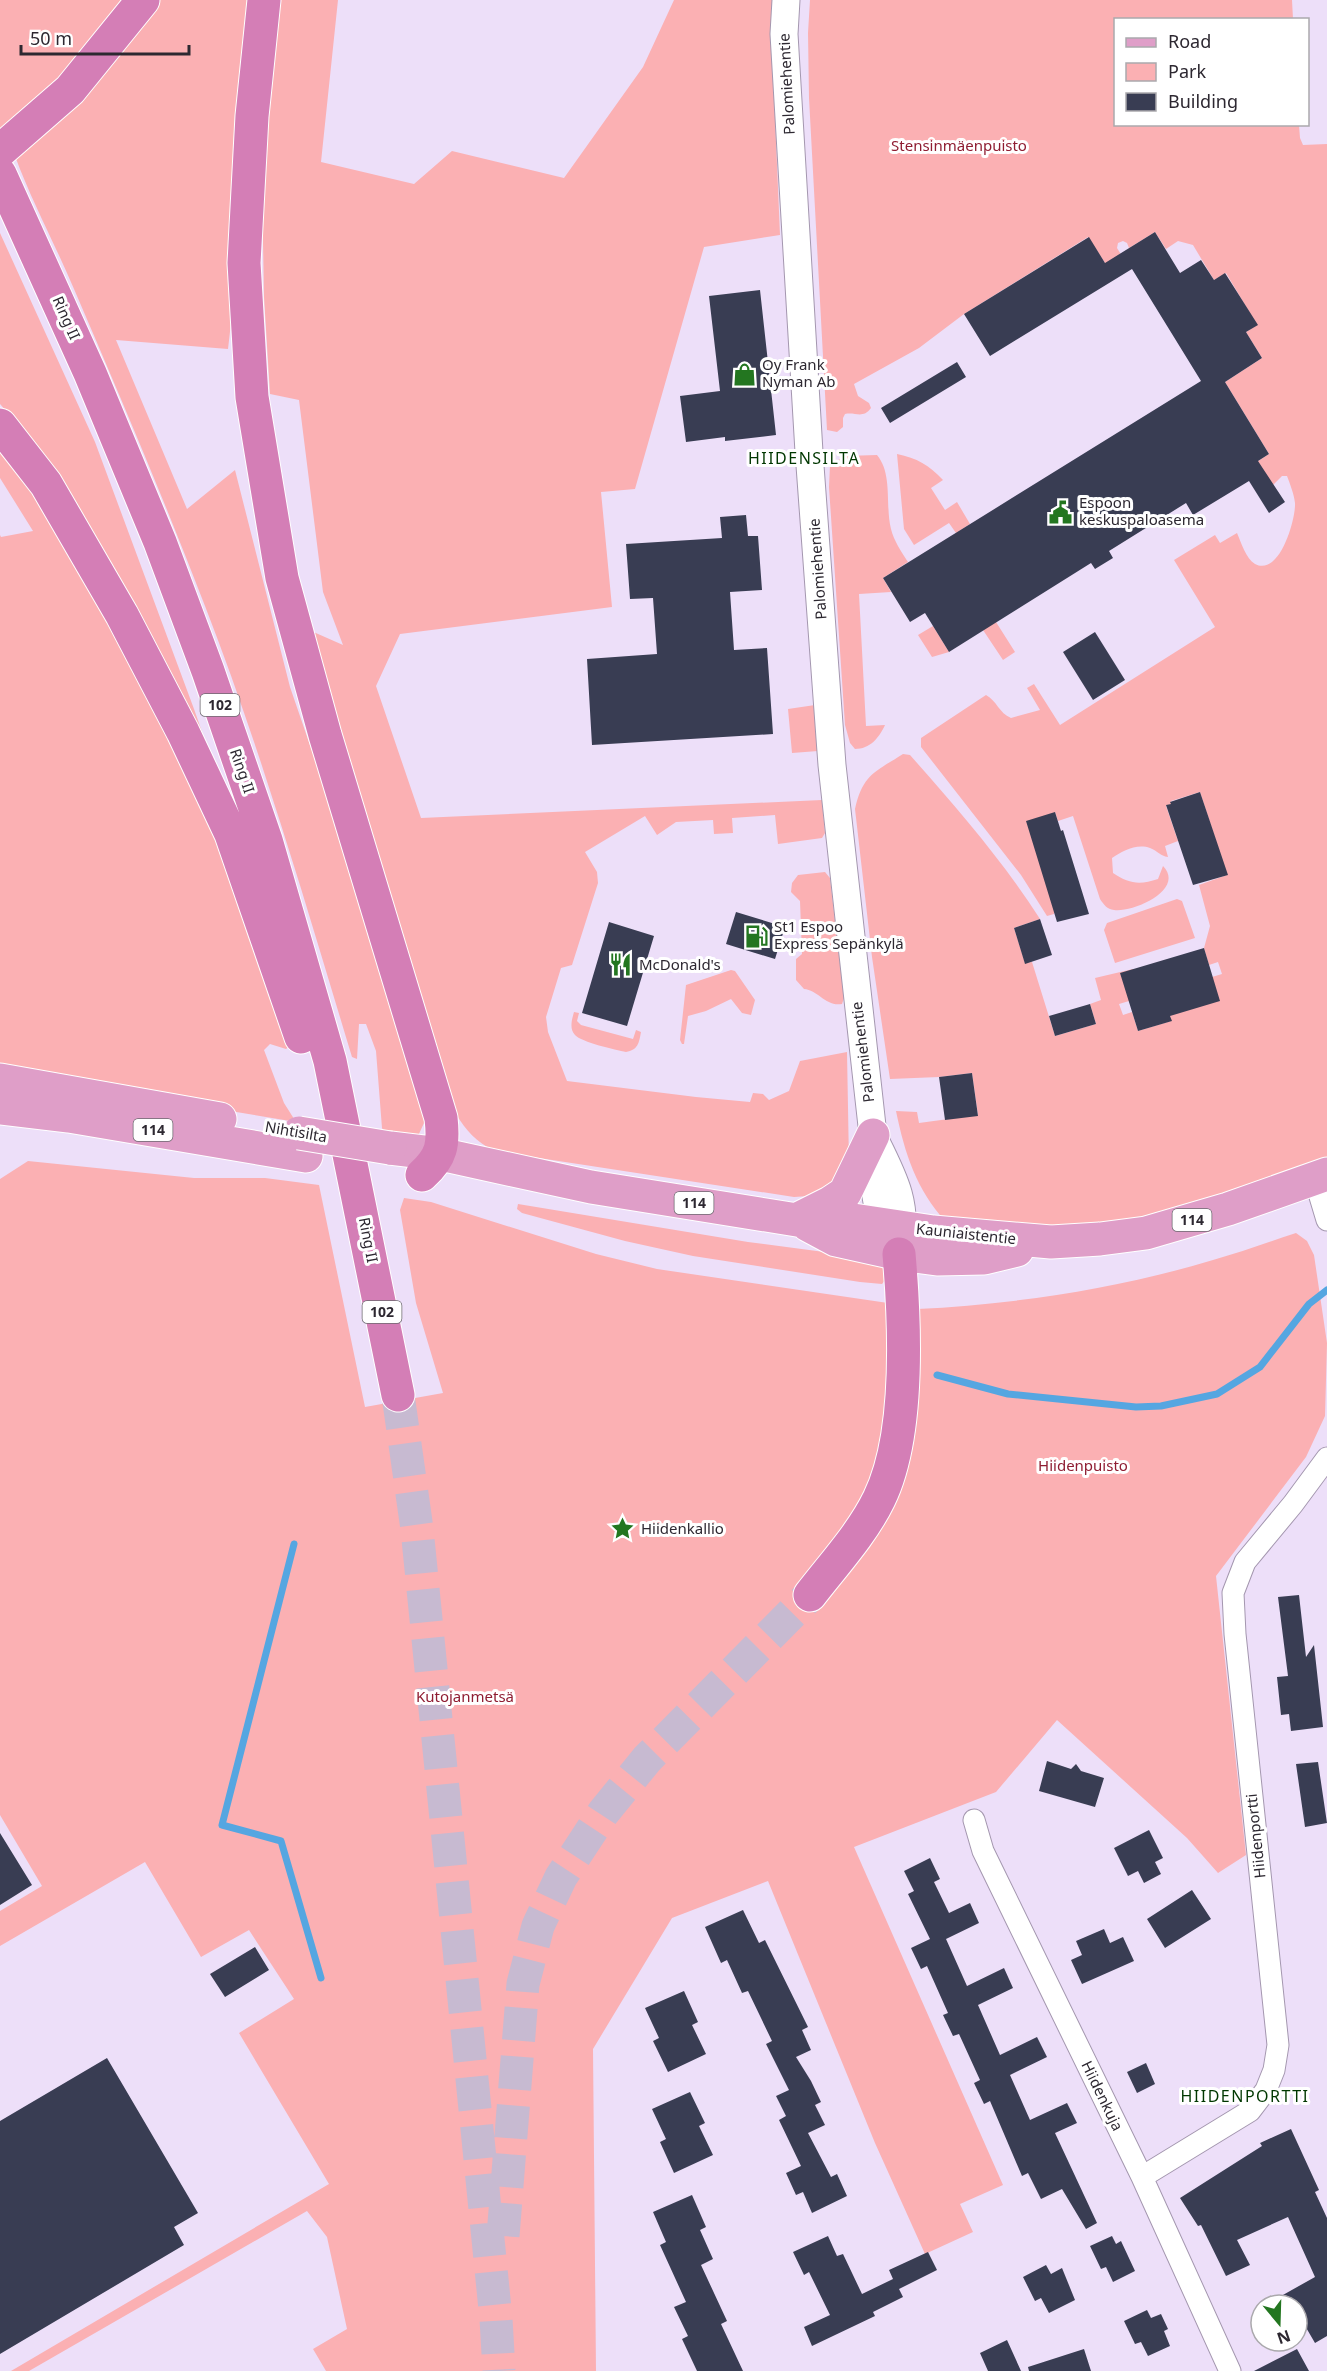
<svg xmlns="http://www.w3.org/2000/svg" width="1327" height="2371" font-family="'Noto Sans',sans-serif">
<style>
.green{fill:#fbb0b3}
.lines{fill:none;stroke-linecap:round;stroke-linejoin:round}
.stream{stroke:#55a6e1;stroke-width:7}
.building{fill:#393d53}
.trunk-tunnel{stroke:#c7bad1;stroke-width:33;stroke-dasharray:33 16;stroke-linecap:butt}
.minor-casing{stroke:#a497af;stroke-width:23}
.tertiary-casing{stroke:#a497af;stroke-width:29}
.primary-casing{stroke:#fff;stroke-width:35}
.trunk-casing{stroke:#fff;stroke-width:35}
.minor{stroke:#fff;stroke-width:21}
.tertiary{stroke:#fff;stroke-width:27}
.primary{stroke:#df9ec8;stroke-width:33}
.trunk{stroke:#d47eb6;stroke-width:33}
.primary-bridge-casing{stroke:#fff;stroke-width:35;stroke-linecap:butt}
.primary-bridge{stroke:#df9ec8;stroke-width:33}
.labels{text-anchor:middle;stroke-width:6;stroke-linejoin:round;paint-order:stroke}
.shield{fill:#fff;stroke:#6c686f;stroke-width:1.5}
.shield-label{font-size:14px;font-weight:bold;fill:#2d2831}
.street-label{font-size:15px;fill:#2d2831;stroke:#fff}
.park-label{font-size:15px;fill:#8f1d32;stroke:#fff}
.poi-label{font-size:15px;fill:#2d2831;stroke:#fff;text-anchor:start}
.neighbourhood-label{font-size:16px;letter-spacing:1.5px;fill:#003700;stroke:#fff}
</style>
<rect width="100%" height="100%" fill="#eddff9"/>
<path class="green" d="M0 0H125L48 95 0 136Z
M156 0H251L237 271 228 349 116 340 187 509 235 470 290 687 369 917 424 1107V1123L418 1136 386 1137 382 1128 376 1051 366 1024H359L357 1059 352 1057C306 905 262 753 205 606 164 499 119 394 74 289 55 244 32 202 15 156Z
M276 0H338L321 162 414 184 452 151 564 178 643 67 674 0H776L772 48 780 235 704 247 635 489 601 492 612 607 400 634 376 686 421 818 822 800 825 833 822 838 778 844 775 815 732 818 733 833 714 834 713 820 676 822 657 835 645 816 585 852 597 872 598 883 572 965 561 968 546 1017 548 1032 567 1081 696 1097 750 1102 753 1093 763 1094 769 1100 789 1091 800 1061 847 1052 849 1163 831 1187 809 1196 794 1197 494 1151C476 1141 466 1131 456 1114L309 630 343 645 323 592 299 400 270 394 264 297 262 188Z
M810 0H1292L1293 19 1116 20V124L1299 125 1300 138 1303 145 1327 144V1159C1241 1192 1150 1223 1057 1228 1022 1230 981 1224 946 1222 916 1189 905 1154 896 1111L917 1112 919 1123 978 1115 972 1073 939 1077 890 1079 872 957 855 809C863 774 875 772 903 754L910 755C956 807 1003 861 1040 919L1014 928 1025 963 1032 962 1055 1036 1096 1024 1090 1004 1101 1000 1095 978 1133 969 1135 975 1129 1001 1119 1004 1123 1015 1132 1012 1138 1031 1171 1021 1170 1016 1212 977 1222 974 1218 962 1209 965 1204 948 1210 926 1199 885 1227 875 1200 792 1171 801V804L1166 806 1178 841 1165 846 1168 857C1160 856 1158 851 1150 848 1137 843 1122 851 1112 858L1113 873C1129 884 1140 885 1158 879L1163 866C1186 890 1132 913 1114 910 1107 909 1104 905 1100 899L1073 816 1058 821 1055 812 1054 914 1047 916 1021 875 921 747V738L986 695C997 701 999 713 1011 718L1040 710 1027 688 1034 684 1060 725 1215 627 1174 560 1215 535 1220 543 1237 533C1241 542 1246 559 1255 564 1280 577 1296 518 1295 503 1294 494 1290 484 1287 476H1282L1273 485 1255 463 1269 454 1225 382 1262 358 1246 332 1257 325 1226 273 1214 280 1193 245 1178 241 1166 249 1155 232 1129 248 1127 243 1123 241 1118 243 1117 248 1122 256 1107 266 1088 237 964 314 919 348 854 384 858 396 869 403 871 408C863 419 856 412 845 414L843 418V427L837 432 827 430 809 98 808 33Z
M0 233 95 442 194 709 225 798 42 452 0 404Z
M0 440 9 449 160 715 226 857 291 1045 286 1049 270 1044 264 1050 284 1103 296 1122 194 1105 116 1084 0 1066V535L1 537 33 531 0 478Z
M897 454C917 458 929 465 943 480L931 488 945 510 957 502 970 524 956 533 949 523 914 545 904 529Z
M877 455C893 474 885 506 891 529 894 541 901 551 908 562L883 578 891 592 859 594 866 726 885 725C879 738 870 749 855 749L850 743 845 725 829 487 830 465 845 456Z
M996 622 1015 652 1003 660 983 630Z
M933 626 949 652 932 657 918 635Z
M815 705 818 751 792 753 788 709Z
M825 872 830 878 844 998 842 1004C826 1007 818 990 804 989L796 980V959L802 954 800 901 791 892 792 883 798 875Z
M1177 899 1182 901 1195 938 1115 963 1104 930 1107 923Z
M731 970 735 971 755 1000 751 1015 742 1013 731 999 706 1011 688 1016 684 1044H682L680 1040 686 985Z
M574 1012 579 1013 577 1021 581 1025 633 1039 636 1030 641 1032C639 1043 638 1050 626 1052 616 1050 581 1042 575 1035 569 1029 572 1019 574 1012Z
M28 1161 194 1178H265L319 1185 365 1407 443 1393 416 1303 400 1210 404 1198 431 1202 596 1254 657 1269 888 1303 892 1505C925 1446 919 1374 917 1309 1017 1304 1117 1289 1213 1260 1241 1252 1268 1242 1296 1233L1307 1241 1314 1255 1327 1343 1325 1416 1306 1457 1216 1576 1246 1855 1218 1873 1187 1838 1057 1720 996 1792 854 1847 1003 2185 960 2204 973 2232 925 2254 875 2143 768 1881 672 1918 593 2049 596 2371H326L313 2349 347 2329 327 2237 307 2211 29 2371H11L329 2184 239 2033 294 1999 249 1930 201 1957 145 1862 0 1946V1911L42 1886 0 1815V1179Z
M518 1204 748 1242 877 1259 883 1265 886 1279 882 1284 860 1282 693 1256 625 1241 522 1213 517 1209Z"/>
<g class="lines">
<path class="stream" d="M937 1375 1008 1394 1136 1407 1161 1406 1217 1394 1260 1367 1309 1304 1327 1290
M294 1544 222 1825 281 1841 321 1978"/>
</g>
<path class="building" d="M1155 232 1180 273 1201 260 1214 280 1225 273 1258 325 1246 332 1262 358 1225 382 1269 454 1258 461 1285 502 1269 513 1249 481 1193 515 1186 503 1109 551 1113 558 1095 569 1091 563 949 652 925 613 910 622 883 578 1201 381 1132 269 990 356 964 314 1089 237 1105 263Z
M760 290 776 435 725 441V437L686 442 680 396 720 391 709 296Z
M957 362 966 377 890 423 881 408Z
M746 515 748 536H758L762 590 730 592 734 650 767 648 773 734 592 745 587 659 657 654 653 598 630 599 626 544 722 538 720 517Z
M1095 632 1125 680 1093 700 1063 652Z
M1200 792 1228 875 1193 885 1166 805 1171 804 1170 802Z
M1055 812 1061 831 1063 830 1089 914 1057 922 1026 821Z
M736 912 785 927 775 959 726 944Z
M1040 919 1052 955 1025 964 1014 928Z
M609 922 654 936 627 1026 582 1013Z
M1204 948 1220 1001 1170 1016 1172 1021 1138 1031 1120 973Z
M1090 1004 1096 1024 1055 1036 1049 1016Z
M972 1073 978 1116 945 1120 939 1077Z
M1299 1595 1306 1657 1314 1645 1323 1727 1291 1731 1289 1714 1281 1715 1277 1677 1288 1676 1278 1597Z
M1047 1761 1071 1769 1076 1764 1081 1771 1104 1778 1095 1807 1039 1791Z
M1318 1762 1327 1823 1305 1827 1296 1764Z
M1149 1830 1163 1858 1155 1862 1161 1874 1144 1883 1138 1871 1128 1876 1114 1848Z
M0 1833 32 1885 0 1905Z
M930 1858 940 1879 934 1882 949 1913 970 1903 979 1923 946 1939 967 1986 1004 1968 1013 1988 978 2005 1000 2055 1037 2037 1047 2057 1010 2075 1030 2120 1067 2103 1077 2123 1055 2133 1097 2223 1086 2229 1062 2189 1041 2199 1028 2173 1022 2176 990 2101 984 2104 974 2083 980 2080 959 2034 953 2036 943 2015 948 2013 927 1966 921 1969 911 1948 930 1939 908 1894 914 1891 904 1871Z
M1192 1890 1211 1919 1165 1948 1147 1919Z
M743 1910 759 1943 765 1940 808 2027 802 2030 811 2050 796 2057 811 2081 821 2102 815 2105 825 2125 808 2133 831 2177 837 2174 847 2196 812 2213 803 2192 796 2195 786 2173 801 2166 779 2120 786 2116 776 2096 789 2090 766 2044 772 2041 748 1991 742 1993 727 1960 721 1963 705 1927Z
M1104 1929 1110 1943 1123 1937 1134 1961 1082 1984 1071 1960 1082 1955 1076 1941Z
M255 1947 269 1970 225 1997 210 1974Z
M684 1991 698 2022 692 2025 706 2054 668 2072 653 2041 659 2038 645 2008Z
M107 2058 198 2213 174 2227 184 2245 0 2354V2121Z
M1146 2063 1155 2084 1137 2093 1127 2072Z
M690 2092 705 2123 699 2126 713 2155 674 2173 660 2142 666 2139 652 2109Z
M1291 2129 1319 2190 1315 2192 1327 2218V2336L1315 2343 1297 2312V2305H1265L1315 2277 1288 2217 1237 2240 1250 2265 1226 2276 1201 2225 1198 2226 1180 2198 1262 2146 1260 2143Z
M692 2195 706 2227 700 2230 713 2259 701 2265 727 2321 721 2324 743 2371H697L682 2339 688 2336 674 2307 686 2302 660 2245 666 2242 653 2212Z
M828 2236 837 2256 843 2254 862 2294 893 2279 889 2270 928 2252 937 2270 899 2289 903 2297 873 2312 875 2316 812 2346 804 2327 830 2315 809 2272 804 2275 793 2252Z
M1112 2236 1116 2244 1121 2241 1135 2271 1113 2282 1106 2267 1101 2269 1090 2246Z
M1046 2265 1051 2274 1062 2268 1075 2300 1049 2313 1041 2298 1035 2301 1023 2277Z
M1147 2310 1151 2318 1161 2314 1168 2329 1164 2331 1170 2346 1148 2356 1141 2342 1135 2344 1124 2321Z
M1007 2340 1021 2371H988L980 2353Z
M1084 2349 1091 2371H1029L1028 2367Z
M1297 2349 1309 2371H1254Z"/>
<g class="lines">
<path class="trunk-tunnel" d="M398 1395 417 1529 496 2319 499 2371
M503 2236 523 1984 538 1926 561 1877 603 1813 647 1759 810 1595"/>
<defs>
<path id="minor" d="M1315 1180 1327 1220
M974 1820 983 1851 1142 2177 1230 2371
M1142 2177 1250 2111 1266 2090 1274 2070 1278 2045 1235 1634 1233 1593 1245 1562 1293 1504 1327 1458"/>
<path id="tertiary" d="M786 0 784 34 809 452 832 765 873 1135C873 1172 872 1208 891 1240
M877 1144C895 1180 908 1206 900 1247"/>
<path id="primary" d="M0 1080 220 1119
M0 1108 69 1116 306 1156
M390 1148 440 1154 591 1187 797 1220 840 1218 933 1232 1051 1242 1100 1239 1146 1233 1228 1209 1327 1174
M802 1217 830 1203 845 1193 873 1135
M808 1225 836 1240 899 1254 937 1259 984 1258 1017 1250"/>
<path id="trunk" d="M264 0 252 116 244 263 252 397 282 578 325 735 441 1118C444 1144 442 1157 422 1175
M0 151 70 90 143 0
M0 174 90 373 160 542 208 671 266 840 330 1061 398 1395
M0 425 46 484 122 615 183 732 231 834 301 1037
M810 1595C833 1565 862 1534 879 1499 910 1436 905 1323 899 1254"/>
</defs>
<use href="#minor" class="minor-casing"/>
<use href="#tertiary" class="tertiary-casing"/>
<use href="#primary" class="primary-casing"/>
<use href="#trunk" class="trunk-casing"/>
<use href="#minor" class="minor"/>
<use href="#tertiary" class="tertiary"/>
<use href="#primary" class="primary"/>
<use href="#trunk" class="trunk"/>
<defs>
<path id="primary-bridge" d="M299 1133 390 1148"/>
</defs>
<use href="#primary-bridge" class="primary-bridge-casing"/>
<use href="#primary-bridge" class="primary-bridge"/>
</g>
<defs>
<symbol id="shop-bare" viewBox="-9 -9 18 18"><path d="M-5-2.5h2.3a2.7 3.5 0 0 1 5.4 0H5L5.5 6h-11ZM-1.5-2.5h3a1.5 2.3 0 0 0-3 0Z" fill="#237620" stroke="#fff" stroke-width="2.5" paint-order="stroke"/></symbol>
<symbol id="civic-bare" viewBox="-9 -9 18 18"><path d="M-.6-6.5H3V-4.5H.6V-3L4-1V1h2V6H-6V1h2V-1L-.6-3ZM-1.2 2.5V6h2.4V2.5Z" fill="#237620" stroke="#fff" stroke-width="2.5" paint-order="stroke"/></symbol>
<symbol id="fuel-bare" viewBox="-9 -9 18 18"><path d="M-5.5-6h7V0h2V4h1.3V-2.5L3-4.5l.8-.8L6-3V5H2.5V1h-1V6h-7ZM-4.2-4.7v3.2H.2V-4.7Z" fill="#237620" stroke="#fff" stroke-width="2.5" paint-order="stroke"/></symbol>
<symbol id="restaurant-bare" viewBox="-9 -9 18 18"><path d="M-5-6h1v4h1v-4h1v4h1v-4h1v5L-1.5 .5V6h-2V.5L-5-1ZM5-6V6H3V1.5H1.5Q1.5-4 5-6Z" fill="#237620" stroke="#fff" stroke-width="2.5" paint-order="stroke"/></symbol>
<symbol id="sight-bare" viewBox="-9 -9 18 18"><path d="M0-6L1.8-2.2L6-1.7L2.9 1.2L3.7 5.4L0 3.3L-3.7 5.4L-2.9 1.2L-6-1.7L-1.8-2.2Z" fill="#237620" stroke="#fff" stroke-width="2.5" paint-order="stroke"/></symbol>
</defs>
<g fill-rule="evenodd">
<use href="#shop-bare" x="728" y="358" width="33" height="33"/>
<use href="#civic-bare" x="1044" y="496" width="33" height="33"/>
<use href="#fuel-bare" x="740" y="920" width="33" height="33"/>
<use href="#restaurant-bare" x="604" y="948" width="33" height="33"/>
<use href="#sight-bare" x="606" y="1512" width="33" height="33"/>
</g>
<g class="labels">
<g class="shield">
<rect x="200.5" y="694" width="39" height="22" rx="4.5"/>
<rect x="133.5" y="1119" width="39" height="22" rx="4.5"/>
<rect x="674.5" y="1192" width="39" height="22" rx="4.5"/>
<rect x="1172.5" y="1209" width="39" height="22" rx="4.5"/>
<rect x="362.5" y="1301" width="39" height="22" rx="4.5"/>
</g>
<g class="shield-label">
<text x="220" y="710">102</text>
<text x="153" y="1135">114</text>
<text x="694" y="1208">114</text>
<text x="1192" y="1225">114</text>
<text x="382" y="1317">102</text>
</g>
<g class="street-label">
<text transform="translate(787 84) rotate(-93)" y="5">Palomiehentie</text>
<text transform="translate(66 318) rotate(66)" y="5">Ring II</text>
<text transform="translate(818 569) rotate(-94)" y="5">Palomiehentie</text>
<text transform="translate(242 771) rotate(71)" y="5">Ring II</text>
<text transform="translate(863 1052) rotate(-97)" y="5">Palomiehentie</text>
<text transform="translate(296 1132) rotate(10)" y="5">Nihtisilta</text>
<text transform="translate(966 1234) rotate(6)" y="5">Kauniaistentie</text>
<text transform="translate(368 1240) rotate(79)" y="5">Ring II</text>
<text transform="translate(1256 1836) rotate(-96)" y="5">Hiidenportti</text>
<text transform="translate(1102 2096) rotate(64)" y="5">Hiidenkuja</text>
</g>
<g class="park-label">
<text x="959" y="151">Stensinmäenpuisto</text>
<text x="1083" y="1471">Hiidenpuisto</text>
<text x="465" y="1702">Kutojanmetsä</text>
</g>
<g class="poi-label">
<text x="762" y="370">Oy Frank<tspan x="762" dy="17">Nyman Ab</tspan></text>
<text x="1079" y="508">Espoon<tspan x="1079" dy="17">keskuspaloasema</tspan></text>
<text x="774" y="932">St1 Espoo<tspan x="774" dy="17">Express Sepänkylä</tspan></text>
<text x="639" y="970">McDonald's</text>
<text x="641" y="1534">Hiidenkallio</text>
</g>
<g class="neighbourhood-label">
<text x="804" y="464">HIIDENSILTA</text>
<text x="1245" y="2102">HIIDENPORTTI</text>
</g>
</g>
<rect x="1114" y="18" width="195" height="108" fill="#ffffff" stroke="#aba9ad" stroke-width="1.5"/>
<rect x="1126" y="38" width="30" height="9" fill="#df9ec8" stroke="#aba9ad" stroke-width="1.5"/>
<text x="1168" y="48" font-size="18" fill="#2d2831">Road</text>
<rect x="1126" y="63" width="30" height="18" fill="#fbb0b3" stroke="#aba9ad" stroke-width="1.5"/>
<text x="1168" y="78" font-size="18" fill="#2d2831">Park</text>
<rect x="1126" y="93" width="30" height="18" fill="#393d53" stroke="#aba9ad" stroke-width="1.5"/>
<text x="1168" y="108" font-size="18" fill="#2d2831">Building</text>
<g transform="translate(1279 2323) rotate(161)"><circle r="28" fill="#ffffff" stroke="#aba9ad" stroke-width="1.5"/>
<path d="M0-4.5L10 22L0 15L-10 22Z" fill="#237620"/>
<text y="-9" font-size="16" font-weight="bold" text-anchor="middle" fill="#2d2831">N</text>
</g>
<path d="M21 45v9h168v-9" fill="none" stroke="#2d2831" stroke-width="3"/>
<text x="30" y="45" font-size="18" fill="#2d2831" stroke="#ffffff" stroke-width="4.5" paint-order="stroke">50 m</text>
</svg>
